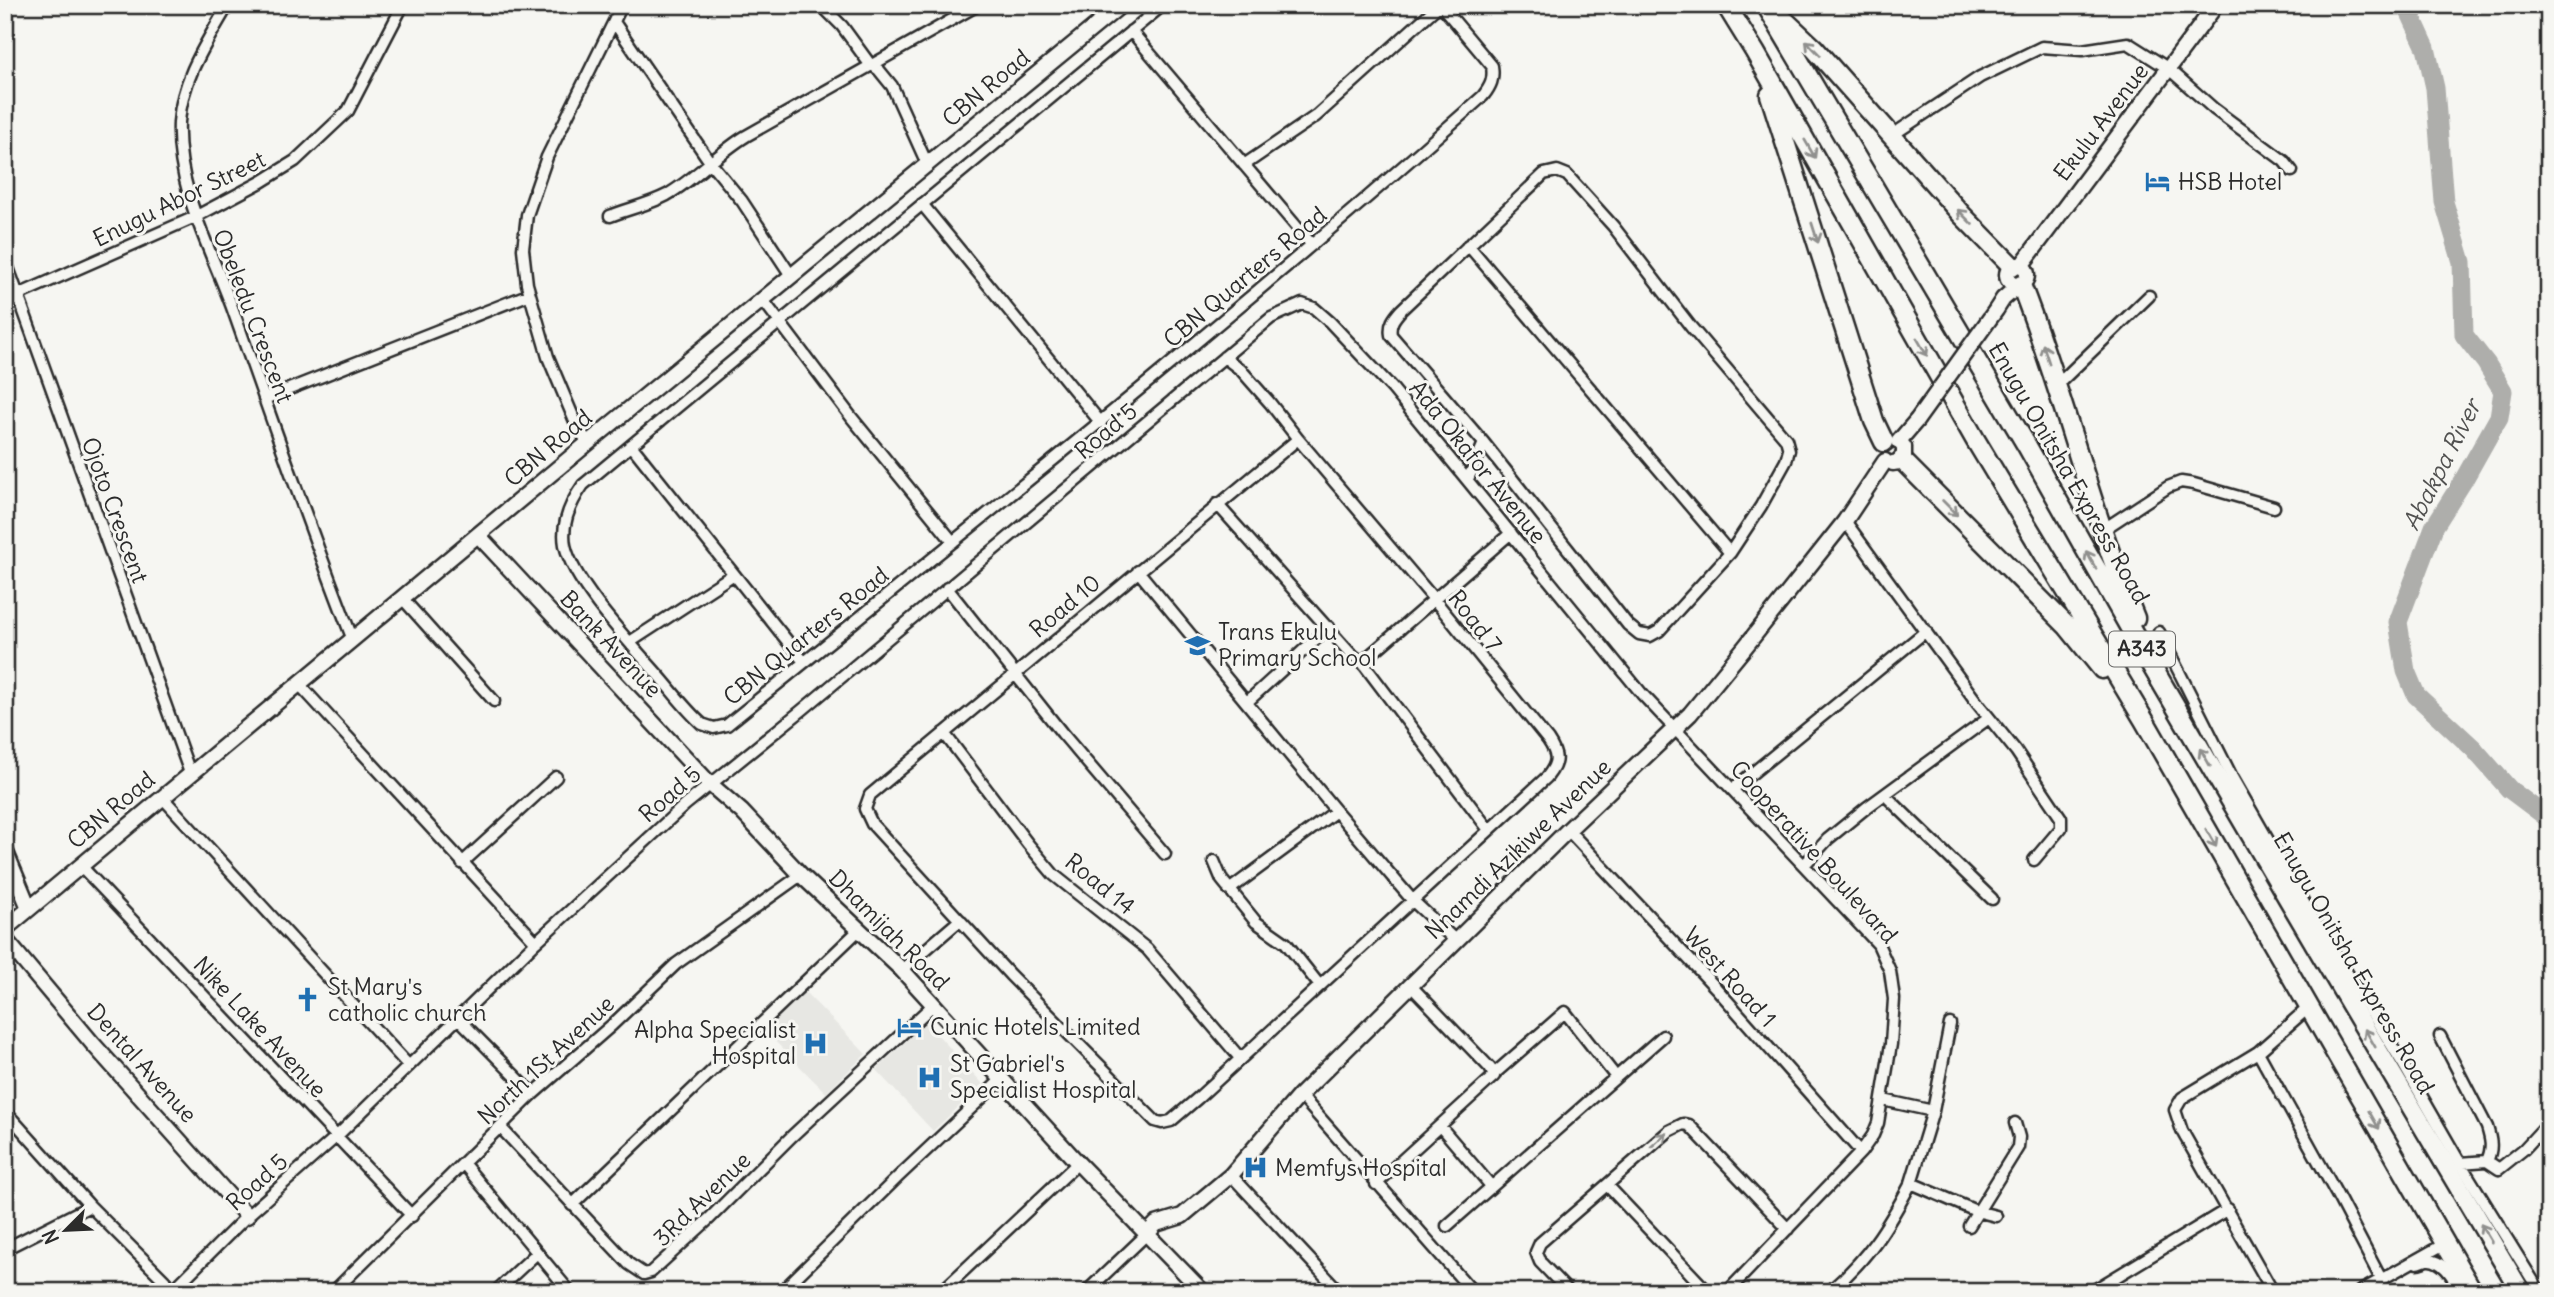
<svg xmlns="http://www.w3.org/2000/svg" width="2554" height="1297" font-family="Delius,sans-serif">
<style>
.built{fill:#e7e7e3}
.lines{fill:none;stroke-linecap:round;stroke-linejoin:round}
.river{stroke:#aeaeab;stroke-width:19}
.street-casing{stroke:#2b2b2b;stroke-width:15}
.secondary-casing{stroke:#2b2b2b;stroke-width:19}
.highway-casing{stroke:#2b2b2b;stroke-width:23}
.street{stroke:#f6f6f2;stroke-width:10}
.secondary{stroke:#f6f6f2;stroke-width:14}
.highway{stroke:#f6f6f2;stroke-width:18}
.secondary-bridge-casing{stroke:#2b2b2b;stroke-width:19;stroke-linecap:butt}
.secondary-bridge{stroke:#f6f6f2;stroke-width:14}
.oneway{stroke:#90908e}
.labels{text-anchor:middle;stroke-width:6;stroke-linejoin:round;paint-order:stroke}
.shield{fill:#f6f6f2;stroke:#686867;stroke-width:2}
.shield-label{font-size:21px;font-weight:bold;fill:#2b2b2b}
.street-label{font-size:23px;fill:#2b2b2b;stroke:#f6f6f2}
.poi-label{font-size:23px;fill:#2b2b2b;stroke:#f6f6f2;text-anchor:start}
.water-label{font-size:24px;font-style:italic;fill:#525251;stroke:#f6f6f2}
</style>
<rect width="100%" height="100%" fill="#f6f6f2"/>
<filter id="ink" filterUnits="userSpaceOnUse"><feTurbulence type="fractalNoise" baseFrequency=".0143" numOctaves="2"/><feDisplacementMap in="SourceGraphic" scale="14" xChannelSelector="R" yChannelSelector="G"/><feConvolveMatrix kernelMatrix="1 2 1 2 8 2 1 2 1" color-interpolation-filters="sRGB"/></filter>
<g filter="url(#ink)">
<path class="built" d="M803 990 866 1054 826 1093 766 1032Z
M926 1022 983 1084 933 1131 876 1070Z"/>
<g class="lines">
<path class="river" d="M2404 5 2410 13 2426 48 2435 88 2444 202 2462 262 2464 335 2486 363 2503 391 2499 417 2463 481 2434 527 2398 622 2406 671 2416 695 2473 748 2509 789 2549 819"/>
<defs>
<path id="street" d="M228 5C207 42 182 78 179 122 176 189 211 249 233 310 272 420 310 531 353 640
M821 5 842 26 869 63 879 70 892 86 928 166
M1163 5 583 485C571 502 561 523 565 545 573 583 632 645 659 676 673 692 686 710 702 724L714 728 727 725C982 518 1238 314 1483 96 1491 86 1494 79 1492 66L1441 5
M614 22 710 162 742 201 792 277
M1131 31 1312 245
M1900 130 1980 77 2042 47 2082 50 2128 43 2169 69 2214 109 2284 161 2292 171
M1244 165 1316 116 1439 5
M1557 171 1567 175 1613 226 1691 327 1786 439 1789 450 1786 461 1761 506 1730 553 1659 631 1650 636 1639 634 1628 625 1484 443 1391 335C1389 324 1394 318 1401 310L1544 174Z
M922 204 1101 423
M610 216C628 209 650 204 667 195 695 179 718 153 746 136L978 5
M1468 245 1730 553
M5 259 190 773
M18 295 195 217 261 182 295 161 348 111 403 5
M763 300 852 418 953 542
M5 304 20 298
M1224 357 1241 370 1270 403 1298 439 1433 598 1548 740C1558 755 1559 762 1547 777L1198 1098 1171 1121 1162 1123 1155 1121 1010 975 872 824 865 809 870 795 1298 439
M2056 386 2149 296
M264 399 530 294
M588 443 577 426 548 357 527 284 523 249 527 215 547 157 622 5
M631 445 804 662
M1468 479 1484 443
M1217 504 1350 653 1362 662 1489 830
M1845 521 1978 704 2016 751 2061 818V828L2034 860
M2101 531 2168 487 2181 482 2194 484 2274 507
M1138 571 1336 811 1413 901 1456 941
M947 588 1062 733 1165 854
M403 599 494 701
M2159 632 2233 779 2307 908 2402 1062 2460 1163 2540 1292
M630 642 734 574
M1362 662 1511 533
M299 684 536 942
M1247 702 1329 627
M944 733 1028 844 1054 875 1147 949 1240 1058
M1733 789 1926 631
M1885 795 1992 899
M162 797 409 1066
M1568 830 1716 988 1861 1152
M1214 861 1222 880 1256 922 1286 943 1320 986
M462 863 556 777
M1805 864 1828 839 1866 808 1989 718
M80 865 412 1216
M1229 890 1336 811
M902 970 960 920
M458 1018 533 1094
M1950 1024 1933 1111 1911 1183 1976 1211 1996 1216
M2440 1036 2487 1127C2491 1140 2493 1148 2487 1161L2460 1163
M2258 1052 2336 1193 2381 1279
M1494 1074 1565 1012 1616 1077
M1300 1095 1473 1292
M1883 1100 1933 1111
M5 1111 90 1206 173 1289
M1440 1126 1491 1186
M500 1127 629 1264 644 1274 651 1272 710 1218 792 1136 933 1005
M2487 1161 2499 1169 2524 1149 2549 1122
M463 1163 570 1292
M1231 1175 1340 1292
M1376 1184 1494 1076 1490 1068 1411 986
M1607 1185 1708 1292
M572 1205 859 930
M1447 1226 1663 1036
M1969 1226 2018 1147 2019 1137 2015 1123
M5 1249 90 1206
M2417 1263C2421 1263 2424 1260 2428 1260 2444 1259 2455 1281 2462 1292
M171 1292 247 1216 337 1136 536 942 685 805 801 711 1271 318 1302 304 1314 308 1330 322 1392 388 1642 694 1878 944 1890 971 1894 999 1891 1044 1878 1123 1873 1135 1861 1152 1727 1292
M333 1292 533 1094 612 1025 676 964 801 875
M495 1292 537 1253
M781 1292 899 1176 1002 1079
M941 1292 1078 1163
M1086 1292 1147 1234
M1569 1292 1540 1262 1536 1252 1540 1243 1669 1131 1683 1124 1689 1125 1788 1229
M1829 1292C1869 1257 1886 1230 1911 1183
M2091 1292 2228 1209
M2273 1292 2182 1131 2175 1110 2182 1098 2258 1052 2308 1008
M2359 1292 2446 1243"/>
<path id="secondary" d="M2007 275a10 10 0 1 1 20 0a10 10 0 1 1-20 0Z
M2021 266 2216 5
M1996 310 2003 299 2019 285
M1899 441 1917 420
M1893 463 1899 462 1904 456V447L1899 441
M478 535 710 784 742 812 801 875 902 970 1078 1163 1203 1292
M5 850 29 908
M5 929 588 443 1121 5
M5 939 93 1044 247 1216
M1147 1234 1156 1224 1182 1216 1231 1175 1300 1095 1568 830 1690 714 1745 647 1845 521 1885 461"/>
<path id="highway" d="M1726 5 1755 52 1976 441 2144 720 2473 1292
M1766 5 2027 446 2143 651 2316 946 2521 1292
M1779 15 1813 47 1962 215 2012 266
M1770 95 1874 421 1884 442
M2021 285C2064 394 2090 509 2135 618
M1902 460 2068 627 2102 669"/>
</defs>
<use href="#street" class="street-casing"/>
<use href="#secondary" class="secondary-casing"/>
<use href="#highway" class="highway-casing"/>
<use href="#street" class="street"/>
<use href="#secondary" class="secondary"/>
<use href="#highway" class="highway"/>
<defs>
<path id="secondary-bridge" d="M1917 420 1996 310"/>
</defs>
<use href="#secondary-bridge" class="secondary-bridge-casing"/>
<use href="#secondary-bridge" class="secondary-bridge"/>
</g>
<defs><path id="oneway-shaft" d="M-6 0H5M1.5-3L5.5 0L1.5 3" fill="none" stroke-width="1.6" stroke-linecap="round" stroke-linejoin="round" transform="scale(1.75)"/></defs>
<g class="oneway">
<use href="#oneway-shaft" transform="translate(1813 48) rotate(-134)"/>
<use href="#oneway-shaft" transform="translate(1810 149) rotate(60)"/>
<use href="#oneway-shaft" transform="translate(1965 217) rotate(-135)"/>
<use href="#oneway-shaft" transform="translate(1815 233) rotate(72)"/>
<use href="#oneway-shaft" transform="translate(1922 347) rotate(60)"/>
<use href="#oneway-shaft" transform="translate(2046 354) rotate(-108)"/>
<use href="#oneway-shaft" transform="translate(1950 508) rotate(45)"/>
<use href="#oneway-shaft" transform="translate(2091 560) rotate(-119)"/>
<use href="#oneway-shaft" transform="translate(2205 757) rotate(-120)"/>
<use href="#oneway-shaft" transform="translate(2211 838) rotate(60)"/>
<use href="#oneway-shaft" transform="translate(2370 1038) rotate(-120)"/>
<use href="#oneway-shaft" transform="translate(2374 1120) rotate(60)"/>
<use href="#oneway-shaft" transform="translate(1659 1140) rotate(-41)"/>
<use href="#oneway-shaft" transform="translate(2486 1233) rotate(-121)"/>
</g>
</g>
<defs>
<symbol id="hotel-bare" viewBox="-9 -9 18 18"><path d="M-6-4.5h1.5V1H6V5H4.5V3h-9V5H-6ZM-4 0a1.8 1.8 0 1 1 3.6 0ZM.5 0V-2.5h3Q6-2.5 6 0Z" fill="#1f6fb2" stroke="#f6f6f2" stroke-width="2.5" paint-order="stroke"/></symbol>
<symbol id="school-bare" viewBox="-9 -9 18 18"><path d="M0-5L7-2L0 1L-7-2ZM-4 1L0 2.5L4 1V4Q0 6-4 4Z" fill="#1f6fb2" stroke="#f6f6f2" stroke-width="2.5" paint-order="stroke"/></symbol>
<symbol id="church-bare" viewBox="-9 -9 18 18"><path d="M-1.2-6h2.4v3.5h3.3v2.4h-3.3V6h-2.4V-.1h-3.3v-2.4h3.3Z" fill="#1f6fb2" stroke="#f6f6f2" stroke-width="2.5" paint-order="stroke"/></symbol>
<symbol id="hospital-bare" viewBox="-9 -9 18 18"><path d="M-5-5h3v3.5h4V-5h3V5h-3V1.5h-4V5h-3Z" fill="#1f6fb2" stroke="#f6f6f2" stroke-width="2.5" paint-order="stroke"/></symbol>
</defs>
<g fill-rule="evenodd">
<use href="#hotel-bare" x="2140" y="164" width="35" height="35"/>
<use href="#school-bare" x="1180" y="628" width="35" height="35"/>
<use href="#church-bare" x="290" y="982" width="35" height="35"/>
<use href="#hotel-bare" x="892" y="1010" width="35" height="35"/>
<use href="#hospital-bare" x="798" y="1026" width="35" height="35"/>
<use href="#hospital-bare" x="912" y="1060" width="35" height="35"/>
<use href="#hospital-bare" x="1238" y="1150" width="35" height="35"/>
</g>
<g class="labels">
<rect class="shield" x="2109" y="631.5" width="66" height="35" rx="5"/>
<g class="shield-label">
<text x="2142" y="656">A343</text>
</g>
<g class="street-label">
<text transform="translate(986 88) rotate(-40)" y="8">CBN Road</text>
<text transform="translate(2101 122) rotate(-53)" y="8">Ekulu Avenue</text>
<text transform="translate(179 199) rotate(-26)" y="8">Enugu Abor Street</text>
<text transform="translate(1245 277) rotate(-40)" y="8">CBN Quarters Road</text>
<text transform="translate(253 316) rotate(69)" y="8">Obeledu Crescent</text>
<text transform="translate(1106 431) rotate(-40)" y="8">Road 5</text>
<text transform="translate(548 448) rotate(-40)" y="8">CBN Road</text>
<text transform="translate(1478 462) rotate(51)" y="8">Ada Okafor Avenue</text>
<text transform="translate(2069 473) rotate(60)" y="8">Enugu Onitsha Express Road</text>
<text transform="translate(115 510) rotate(70)" y="8">Ojoto Crescent</text>
<text transform="translate(1065 606) rotate(-40)" y="8">Road 10</text>
<text transform="translate(1475 621) rotate(52)" y="8">Road 7</text>
<text transform="translate(806 636) rotate(-39)" y="8">CBN Quarters Road</text>
<text transform="translate(611 644) rotate(47)" y="8">Bank Avenue</text>
<text transform="translate(670 794) rotate(-41)" y="8">Road 5</text>
<text transform="translate(111 810) rotate(-40)" y="8">CBN Road</text>
<text transform="translate(1518 849) rotate(-44)" y="8">Nnamdi Azikiwe Avenue</text>
<text transform="translate(1814 852) rotate(48)" y="8">Cooperative Boulevard</text>
<text transform="translate(1100 884) rotate(39)" y="8">Road 14</text>
<text transform="translate(889 930) rotate(45)" y="8">Dhamijah Road</text>
<text transform="translate(2354 963) rotate(60)" y="8">Enugu Onitsha Express Road</text>
<text transform="translate(1730 977) rotate(48)" y="8">West Road 1</text>
<text transform="translate(260 1027) rotate(47)" y="8">Nike Lake Avenue</text>
<text transform="translate(546 1060) rotate(-43)" y="8">North 1St Avenue</text>
<text transform="translate(142 1063) rotate(48)" y="8">Dental Avenue</text>
<text transform="translate(257 1182) rotate(-42)" y="8">Road 5</text>
<text transform="translate(702 1199) rotate(-44)" y="8">3Rd Avenue</text>
</g>
<g class="poi-label">
<text x="2178" y="190">HSB Hotel</text>
<text x="1218" y="640">Trans Ekulu<tspan x="1218" dy="26">Primary School</tspan></text>
<text x="328" y="995">St Mary's<tspan x="328" dy="26">catholic church</tspan></text>
<text x="930" y="1035">Cunic Hotels Limited</text>
<text x="796" y="1038" text-anchor="end">Alpha Specialist<tspan x="796" dy="26">Hospital</tspan></text>
<text x="950" y="1072">St Gabriel's<tspan x="950" dy="26">Specialist Hospital</tspan></text>
<text x="1275" y="1176">Memfys Hospital</text>
</g>
<g class="water-label">
<text transform="translate(2442 465) rotate(-63)" y="8">Abakpa River</text>
</g>
</g>
<rect width="2554" height="1297" fill="none" stroke="#f6f6f2" stroke-width="28"/>
<rect x="14" y="14" width="2526" height="1269" fill="none" stroke="#2b2b2b" stroke-width="2.5" filter="url(#ink)"/>
<g transform="translate(66 1230) rotate(246)" stroke="#f6f6f2" stroke-width="5" paint-order="stroke">
<path d="M0-5L12 26L0 18L-12 26Z" fill="#2b2b2b"/>
<text y="-10" font-size="19" font-weight="bold" text-anchor="middle" fill="#2b2b2b">N</text>
</g>
</svg>
